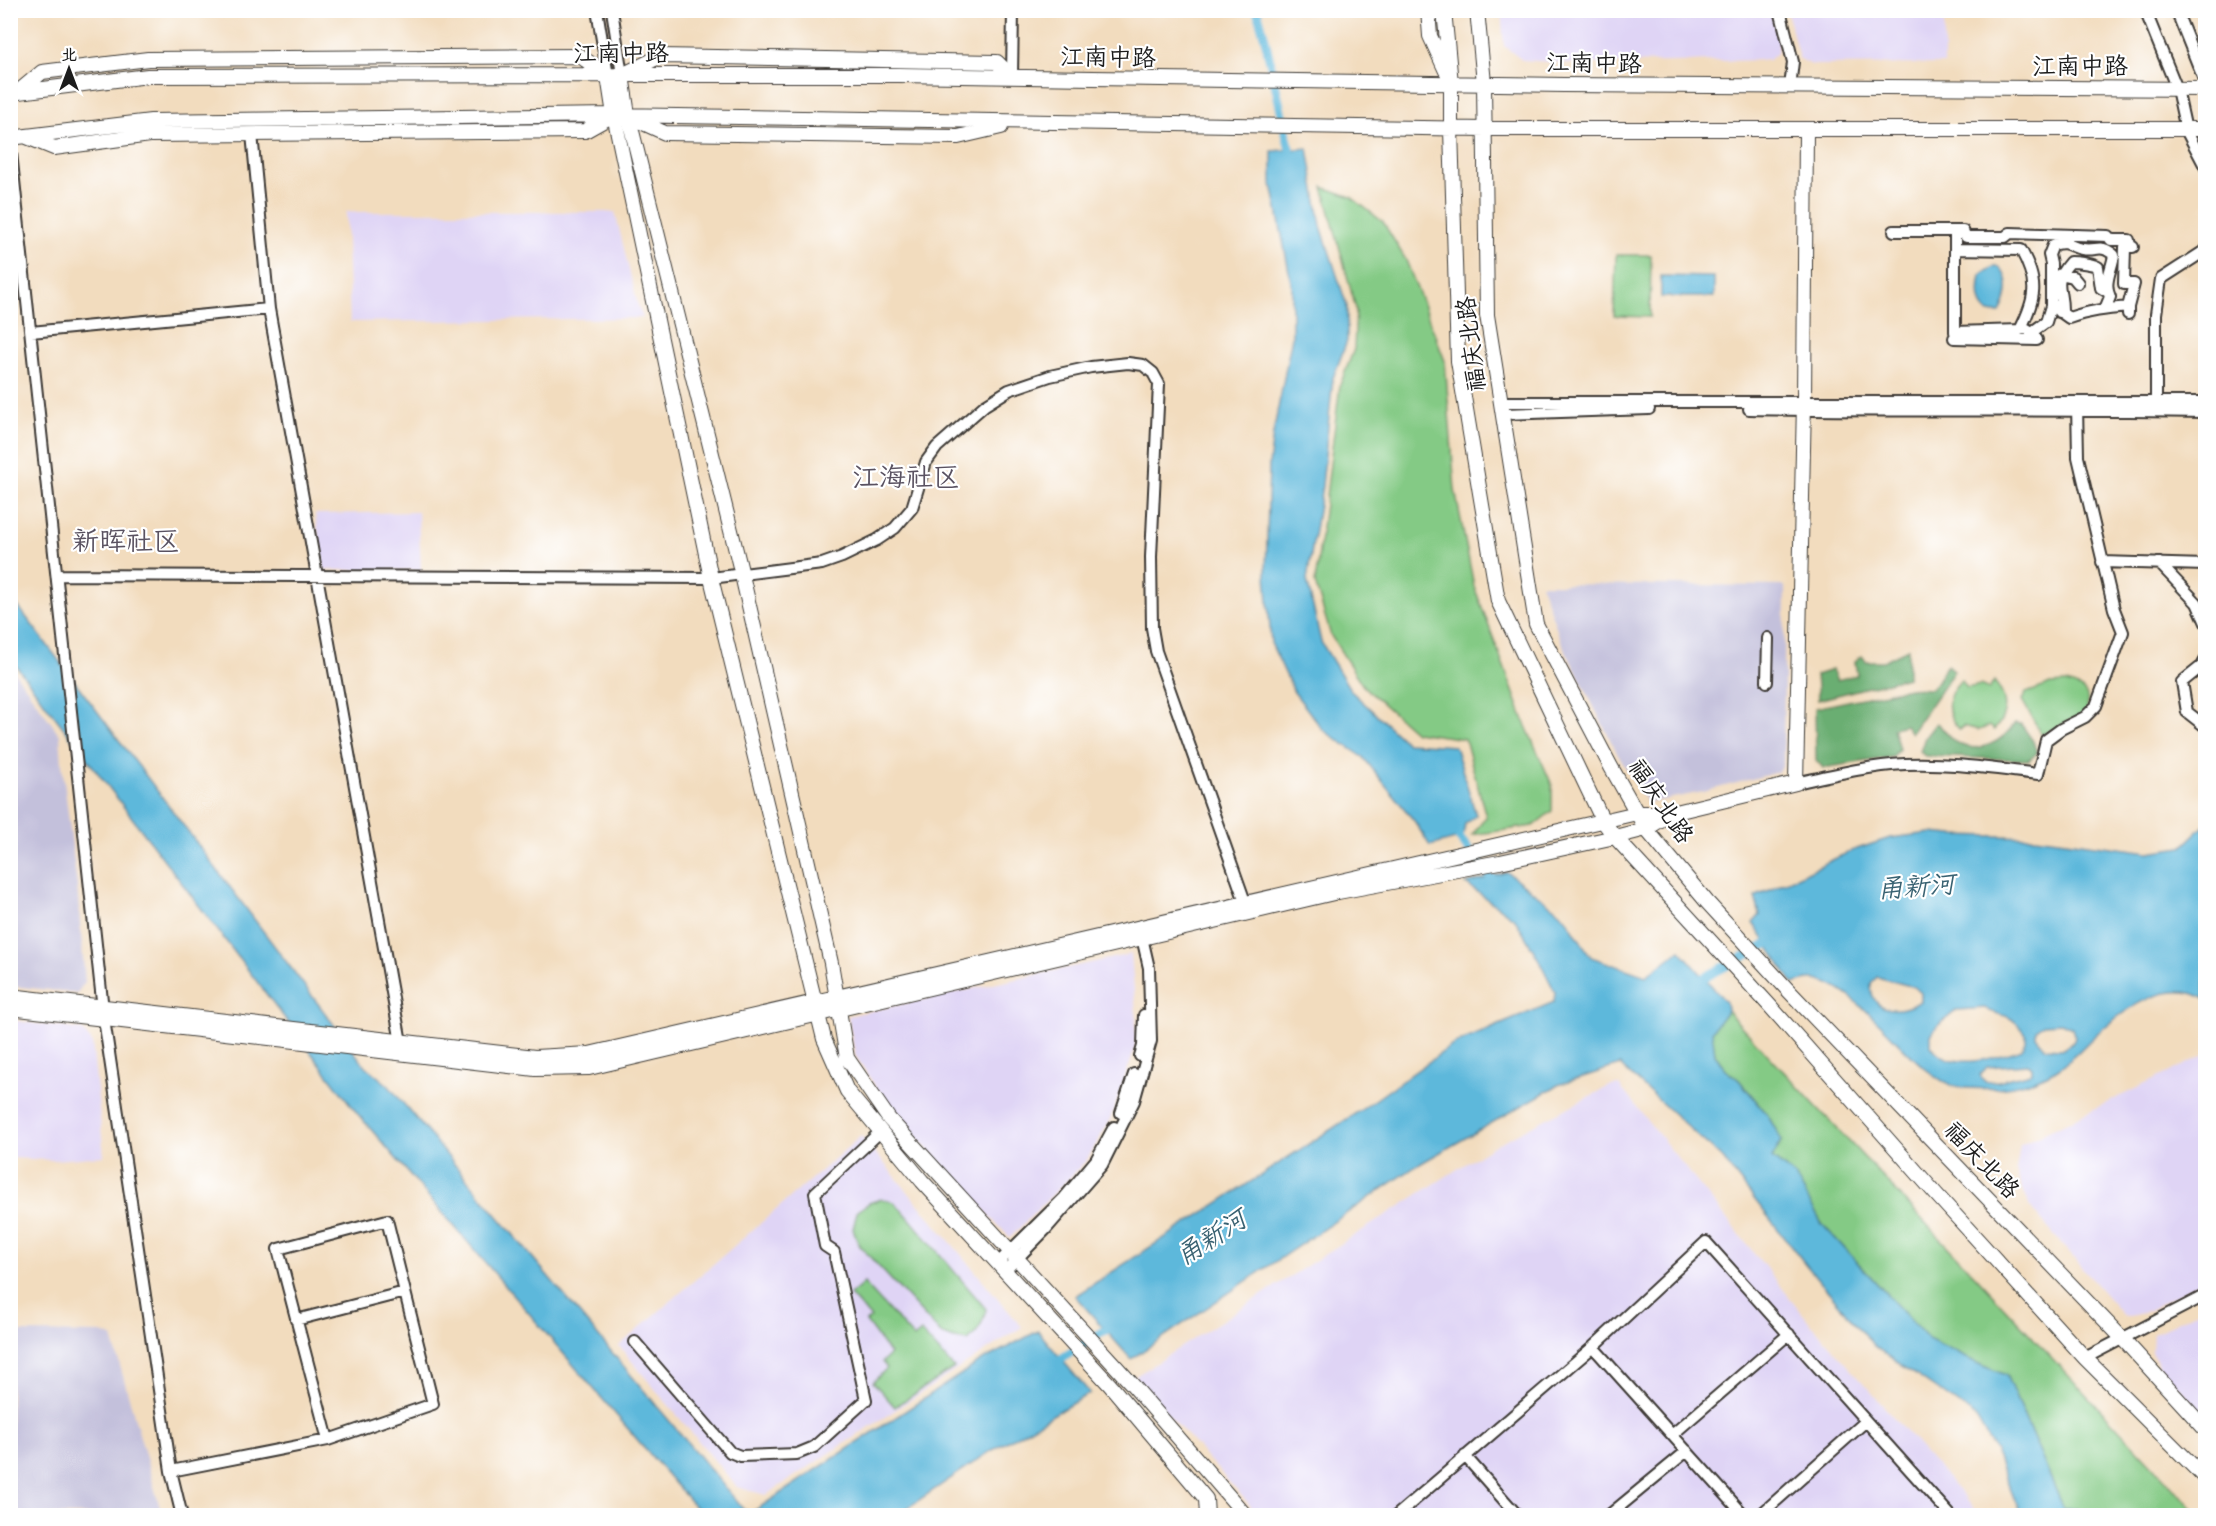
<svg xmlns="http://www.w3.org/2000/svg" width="2216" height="1526" font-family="'Indie Flower','LXGW WenKai TC',sans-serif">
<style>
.built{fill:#dfd4f5}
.industrial{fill:#c3c0db}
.green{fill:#84ca85;stroke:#507350;stroke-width:1.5}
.forest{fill:#6bae72;stroke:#446547;stroke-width:1.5}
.water{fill:#5db8db;stroke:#3c6a7c;stroke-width:1.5;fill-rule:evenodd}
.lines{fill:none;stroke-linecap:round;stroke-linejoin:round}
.canal{stroke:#5db8db;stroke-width:9}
.minor-casing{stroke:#3c3934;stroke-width:14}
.major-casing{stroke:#3c3934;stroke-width:16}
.minor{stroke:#fff;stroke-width:10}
.major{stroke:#fff;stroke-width:14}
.labels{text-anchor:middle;stroke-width:4.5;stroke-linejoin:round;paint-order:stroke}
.street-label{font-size:24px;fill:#1c1c1c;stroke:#fff}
.water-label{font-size:26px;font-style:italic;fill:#396272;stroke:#fff}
.quarter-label{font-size:27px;fill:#5a5261;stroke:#fff}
</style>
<rect width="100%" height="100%" fill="#fff"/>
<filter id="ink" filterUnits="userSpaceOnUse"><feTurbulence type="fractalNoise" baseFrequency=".0167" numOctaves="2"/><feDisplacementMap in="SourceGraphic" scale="12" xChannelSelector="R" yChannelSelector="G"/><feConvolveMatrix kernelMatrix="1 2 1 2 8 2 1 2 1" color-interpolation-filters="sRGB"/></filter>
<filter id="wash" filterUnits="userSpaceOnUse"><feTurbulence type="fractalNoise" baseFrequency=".008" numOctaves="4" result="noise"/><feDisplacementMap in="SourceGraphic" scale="24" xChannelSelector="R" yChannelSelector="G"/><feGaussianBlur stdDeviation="1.35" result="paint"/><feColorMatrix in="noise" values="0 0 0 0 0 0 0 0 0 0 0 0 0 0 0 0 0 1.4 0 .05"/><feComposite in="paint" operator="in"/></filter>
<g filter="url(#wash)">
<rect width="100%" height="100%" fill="#f2dcbe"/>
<path class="built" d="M1501 11H1772L1779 40 1777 53 1769 60 1577 64 1522 60 1504 46Z
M1787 11H1944V64L1811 65 1799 58Z
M346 212H615L638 306 643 318 350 322Z
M418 512 421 570H324L315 514Z
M1131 954 1136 1014 1135 1048 1110 1120 1087 1160 1010 1238 890 1109 855 1055 848 1016Z
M11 1020 82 1030 92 1042 104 1156 54 1160 11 1158Z
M2205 1055V1280L2143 1313 2124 1317 2030 1207 2016 1171 2020 1145Z
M1619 1085 1811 1324 1980 1515H1259L1134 1377 1495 1145 1610 1086Z
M861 1136 1022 1327 766 1495 737 1487 619 1346Z
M2205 1307V1415L2160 1368 2152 1352 2153 1334Z"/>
<path class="industrial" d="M1541 584 1785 586 1783 765 1778 772 1703 792 1647 803 1618 755 1560 639Z
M11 667 60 735 62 764 77 886 85 982 77 993 11 986Z
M11 1332 102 1333 112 1337 162 1515H11Z"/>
<path class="green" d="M1323 187 1351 197 1383 222 1406 260 1445 361 1455 490 1474 586 1526 726 1552 785V811L1533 826 1472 835 1486 817 1465 739 1415 732 1363 686 1331 636 1315 583 1340 385 1354 349 1356 309Z
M1616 255H1651L1650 317 1614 316Z
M1961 680 1967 688 1980 685 1989 689 1994 681C2008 698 2009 714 1994 730L1990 726 1979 730 1963 726 1960 730C1944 714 1945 696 1961 680Z
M2066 683C2085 688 2090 692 2087 712L2042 735 2022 700 2026 693 2051 684Z
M1727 1011 2199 1515 2081 1516 2078 1509H2064L2006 1375 1983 1366 1928 1339 1822 1224 1795 1176 1772 1158 1782 1141 1767 1114 1739 1080 1724 1068 1715 1054 1711 1031 1717 1021Z
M881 1199 894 1202 905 1213 986 1309C983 1323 979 1331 968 1341L954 1339 941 1334 859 1245 853 1229 857 1212 869 1203Z
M864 1283 914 1338 921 1332 954 1368 895 1407 873 1382 887 1368 882 1362 890 1354 866 1322 871 1318 850 1295Z"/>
<path class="forest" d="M1908 649V677L1818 700 1816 675 1832 670 1837 680 1857 675 1855 661 1862 656 1866 661H1883Z
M1947 665 1954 671 1911 733 1905 725 1893 728 1899 749 1893 757 1823 768 1816 760 1815 708 1909 688 1932 689Z
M1936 723C1944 728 1948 737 1957 743 1978 755 2003 742 2015 723L2021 724 2033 741 2037 753 2029 760 1925 756 1920 752 1925 737Z"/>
<path class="water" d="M1308 148 1321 226 1347 306V341L1333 378 1322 486 1307 580 1321 642 1351 691 1407 743 1455 746 1476 815 1465 824 1463 837 1430 846 1415 822 1363 757 1323 730 1294 692 1271 643 1266 574 1269 465 1273 434 1292 337V287L1272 184V151Z
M1993 267H1999C2012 280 2007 299 2000 313 1976 315 1978 291 1981 275Z
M1661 276 1714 277V297H1661Z
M11 597 365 1066 388 1085 744 1510 751 1513 981 1361 1038 1331 1090 1393 991 1451 897 1515H702L357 1113 11 659Z
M2205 825V999C2169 978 2128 1007 2100 1031 2085 1044 2073 1060 2056 1070 2037 1081 2016 1087 1996 1088 1981 1089 1964 1089 1950 1085 1944 1083 1937 1077 1931 1073 1899 1050 1854 985 1815 980 1809 979 1800 982 1793 984L1753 923 1760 915 1755 897 1851 851 1890 838 1931 833 1953 835 2035 837 2149 852 2182 847ZM1877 977 1914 987 1921 993V1001C1901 1014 1870 1014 1871 983ZM1985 1008C1991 1013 2000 1014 2008 1017 2016 1021 2021 1027 2026 1034V1042L2022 1049C1994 1058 1952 1073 1931 1046V1035L1936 1027 1957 1010ZM2061 1023 2072 1028 2075 1038 2073 1042 2061 1049 2046 1048 2036 1036V1030L2043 1024ZM2027 1064 2032 1067V1073L1998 1081 1985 1082 1980 1075 1987 1067Z
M1507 872 1556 909 1565 917 1591 957 1646 976 1680 950 1726 1002 1727 1011 1712 1031 1715 1054 1724 1068 1739 1080 1767 1114 1782 1141 1772 1158 1795 1176 1822 1224 1928 1339 1983 1366 2006 1375 2064 1509H2078L2081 1515H2021L1995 1451 1975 1416 1874 1346 1807 1266 1722 1158 1620 1065 1558 1085 1418 1165 1131 1359 1075 1296 1361 1110 1454 1044 1554 1002 1555 992 1538 958 1515 919 1466 884Z"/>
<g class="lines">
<path class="canal" d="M1257 10 1264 35 1292 159
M1453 830 1497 885
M1696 982 1777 939
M1053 1364 1115 1324"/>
</g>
</g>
<g filter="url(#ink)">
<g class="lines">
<defs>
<path id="minor" d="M597 10 608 76
M612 10 622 75
M1780 10 1793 62 1790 87
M2145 10 2177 89 2186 130 2206 168
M2176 10 2206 85
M1012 77 1013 10
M252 134 269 309 402 1048
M10 143 104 1019 171 1471 182 1516
M1894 231H1963L1966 237H2005L2010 233 2108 236 2111 240H2129L2130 247
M1955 249 2021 250C2039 283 2036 298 2020 330L1955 332V231
M2060 274 2073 277 2078 283
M2108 292 2101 288 2098 267C2095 264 2076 262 2070 262 2051 284 2063 287 2062 313L2069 318C2088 311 2107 309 2128 307V314
M2128 307 2134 284H2124L2125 247H2133
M2062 311 2059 312 2055 306H2051V264L2049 255 2053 245C2068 240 2069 247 2082 249 2097 252 2100 243 2114 255 2112 269 2103 283 2110 297L2105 309
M31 332 269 309
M2032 332 2046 322 2051 306
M1954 338 2037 340 2032 332 2022 326
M1501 402H2206
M2156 402V314L2161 279 2206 250
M1749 409C1901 412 2053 409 2206 412
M1503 414 1649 409
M2102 562 2206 565
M2159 563 2197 603 2206 623
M57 575 711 578 822 564 842 557 877 540 895 528 912 508 926 462 937 447 985 405 1009 390 1050 376 1091 367 1128 363 1143 365 1153 373 1159 384 1151 557 1152 628 1156 651 1243 896 1245 908
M2206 659 2202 666 2182 682 2187 712 2206 727
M1767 682 1768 638
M1796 783C1832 775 1867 766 1905 764 1949 762 1994 769 2038 774L2046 740 2061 729 2085 717 2096 706 2123 632 2114 609 2078 457 2077 404
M1140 1056 1143 1046 1144 1015
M1121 1113 1134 1074
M998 1263 1064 1198 1096 1160 1114 1127
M1005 1271 1047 1228 1102 1165 1134 1101 1151 1041 1149 968 1141 933
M296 1320 405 1292
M635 1342 730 1452 740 1456 797 1454 814 1447 866 1400 834 1252 825 1246 815 1193 881 1131
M1593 1347 1745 1516
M2085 1358 2206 1295
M1672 1435 1789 1334
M1465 1456 1518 1516
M171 1471 328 1440 433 1404 387 1220 278 1249 328 1440
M1396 1516 1593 1347 1706 1242 1951 1516
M1608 1516 1687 1451
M1759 1516 1866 1421"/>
<path id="major" d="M1428 10 1430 36 1446 71
M1444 10 1451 83V129L1458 361 1498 601 1603 821 1615 837 1770 1006 1936 1194 2085 1358 2206 1479
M1477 10 1484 83 1487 315 1536 624 1611 767 1646 829 1707 902 1787 989 2122 1338 2206 1430
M1012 77 997 62 661 56 622 75 628 115 742 575 831 963 847 1058 889 1119 1131 1383 1246 1516
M18 92 42 72 148 59 580 56 608 76 614 115 711 578 824 1039 847 1091 922 1181 1110 1385 1206 1499 1207 1516
M19 92 148 76 622 75H898L1564 85 2206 89
M632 118 665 133 958 137 1001 127
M27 137 54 148 150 135 585 131 610 117
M10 138 151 121 614 115 1485 129H2206
M10 996 535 1057 589 1054 1637 813H1672L1796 783 1804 402 1806 130
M10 1008 535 1069 589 1068 1338 892 1500 862 1615 837 1646 829 1672 813"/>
</defs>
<use href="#minor" class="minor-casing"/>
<use href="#major" class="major-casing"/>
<use href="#minor" class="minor"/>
<use href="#major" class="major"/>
</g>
</g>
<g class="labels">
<g class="street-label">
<text x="621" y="61">江南中路</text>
<text transform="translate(1108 57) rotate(1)" y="8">江南中路</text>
<text transform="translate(1594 63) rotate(1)" y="8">江南中路</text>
<text x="2080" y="74">江南中路</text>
<text transform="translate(1471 344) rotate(-97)" y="8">福庆北路</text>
<text transform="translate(1661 801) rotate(56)" y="8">福庆北路</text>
<text transform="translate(1982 1160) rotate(46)" y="8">福庆北路</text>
</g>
<g class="water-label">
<text transform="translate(1916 886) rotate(-4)" y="9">甬新河</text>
<text transform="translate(1211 1237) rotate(-33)" y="9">甬新河</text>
</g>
<g class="quarter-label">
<text x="906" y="486">江海社区</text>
<text x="126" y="550">新晖社区</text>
</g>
</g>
<rect width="2216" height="1526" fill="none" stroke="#fff" stroke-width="36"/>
<g transform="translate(69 69)" stroke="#ffffff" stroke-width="4.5" paint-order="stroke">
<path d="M0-4.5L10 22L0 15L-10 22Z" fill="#1c1c1c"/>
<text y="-9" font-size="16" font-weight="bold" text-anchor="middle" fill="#1c1c1c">北</text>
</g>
</svg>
